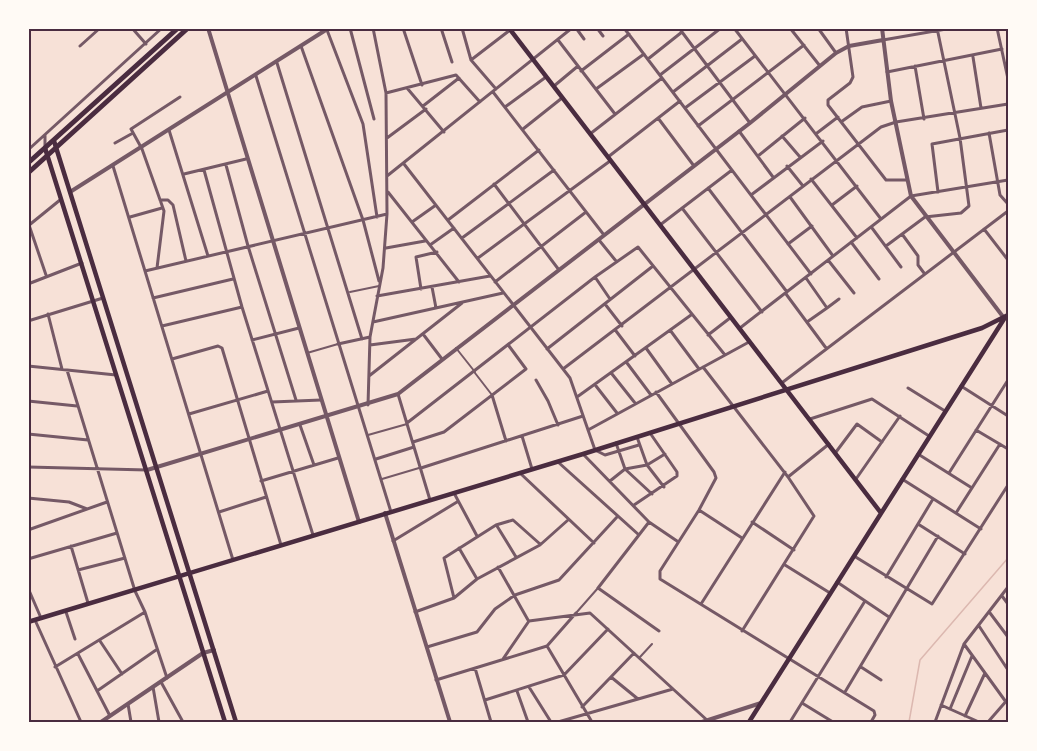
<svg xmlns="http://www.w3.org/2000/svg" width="1037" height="751" font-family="Jost,sans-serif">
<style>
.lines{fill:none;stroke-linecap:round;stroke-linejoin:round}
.stream{stroke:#dcb8b0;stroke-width:1.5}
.pedestrian{stroke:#755966;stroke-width:2}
.minor{stroke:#755966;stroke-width:3}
.tertiary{stroke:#755966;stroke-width:4}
.secondary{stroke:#4a2c40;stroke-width:4.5}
.primary{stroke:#4a2c40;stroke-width:5}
.neatline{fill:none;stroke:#4a2c40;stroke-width:2}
</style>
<rect width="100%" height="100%" fill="#f7e1d7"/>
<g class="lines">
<path class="stream" d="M909 722 920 660 1008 558"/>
<path class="pedestrian" d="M350 292 379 286
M456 348 475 372
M307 353 338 344
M475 373 492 395
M368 435 407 424
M382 479 419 468
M576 613 598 588
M640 657 652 644"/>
<path class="minor" d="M132 28 146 44
M350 28 374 119
M403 28 422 85
M441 28 452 62
M462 28 471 60 496 89
M576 28 584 39
M597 28 603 36
M624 28 811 274
M679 28 750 123
M734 28 881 219
M790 28 820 66
M818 28 836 53
M846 28 853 77 850 83 828 100V105L886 180H907
M997 28 1008 79
M327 30 363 124 377 217
M558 40 615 114
M883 40 952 28
M80 46 100 28
M301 46 363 220 379 281
M973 57 981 108
M648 59 682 32
M471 60 510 30
M277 63 362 339
M915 66 924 119
M581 71 629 34
M887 72 1002 49
M660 75 721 28
M256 76 391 512
M554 86 578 66
M407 88 444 132
M596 89 644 54
M493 92 604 235
M673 92 742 39
M386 93 456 75 480 102
M423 106 459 78
M505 107 546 77
M685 108 755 56
M658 118 694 166
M841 122 862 107 891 101
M698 126 804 45
M523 129 562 98
M169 130 208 256
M739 131 773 177
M817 133 838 117
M989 133 1000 195 1008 204
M590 134 662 78
M45 135V148
M782 136 800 157
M387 138 426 109
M115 143 133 133
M28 150 162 28
M758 156 805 118
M608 157 680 101
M404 164 570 378 595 450 605 455 639 445
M226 165 248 246 296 400
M113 166 233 560
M787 166 803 186
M204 170 242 307 313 535
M184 174 246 159
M387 176 572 28
M811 179 857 238
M494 184 559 270
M708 188 787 292
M388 192 459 282
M938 192 932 144 1008 130
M751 195 823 141
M790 197 833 256
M160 200H168L173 205 186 261
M832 205 857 186
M682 208 762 312
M130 217 162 208
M448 220 539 150
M412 222 436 205
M29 225 46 275
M660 225 732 170
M28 226 60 200
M872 228 901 267
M984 229 1008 260
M902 234 918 256V265L924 273
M462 238 554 170
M599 240 616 261
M851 242 879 279
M788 244 812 226
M430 245 454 228
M886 246 925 217 961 213 969 206 960 138 937 28
M386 248 425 241
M478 258 610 161
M828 260 854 293
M157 268 164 211 142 149 131 129 180 97
M145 271 387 214
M595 277 610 299
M806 278 827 308 807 322
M495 282 586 212
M28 284 82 263
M432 287 436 308
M421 289 416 257 437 252
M786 294 826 348
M377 296 490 276
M153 298 233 279
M605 304 622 326
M827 308 839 299
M48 314 62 369
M28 321 103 298
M373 322 503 293
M162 326 242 307
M740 328 911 196 1008 180
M670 330 699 369
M616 331 635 356
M423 334 442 359
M708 335 730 318
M252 340 299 328
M338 344 370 337
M370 345 416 339
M646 348 672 384
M547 349 653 266
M172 359 218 346 222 348 281 545
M627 363 651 395
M28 366 116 375
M703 367 788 477 814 516 742 631
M563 369 881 127 896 122 1008 104
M67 370 135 591 145 612 167 678
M612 374 635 403
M369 376 462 303
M536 380 548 401 558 425
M783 382 1008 211
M596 386 617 413
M961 386 1008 416
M908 388 945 411
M656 392 714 472 716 478 699 510 660 571V579L874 711 875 715 871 722
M398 394 430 500
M492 395 506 441
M577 397 691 315
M28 401 77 406
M272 402 321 400
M368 405 370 337 383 268 387 214 386 93 373 28
M189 414 268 391
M810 419 872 399 929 436
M407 423 595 277 638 247 725 355
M300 425 314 465
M588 430 749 342
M976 430 1008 449
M28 434 88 440
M522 436 532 469
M637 437 647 465 664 487
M413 442 444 432 526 369 509 346
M616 443 625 469 652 494
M836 452 857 424 882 442
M583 454 649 522 677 541
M918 454 972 488
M376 459 414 447
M558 462 639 535
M28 467 147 470
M421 468 583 416
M949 473 1008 380
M521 474 594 543
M788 477 829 444
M856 479 900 416
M902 479 981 529
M261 481 338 458
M610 481 625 469 647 465 665 454
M454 493 477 536
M28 498 69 502 87 509
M634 505 677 476V472L650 433
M699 510 742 538
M219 512 266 497
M956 513 1000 444
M649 522 598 588 659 631
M752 522 794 550
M918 524 965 554
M497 526 516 557
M28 530 107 502
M393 541 457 502
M71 546 88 603
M459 548 477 579
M854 556 932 604 1008 485
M28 559 117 533
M785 565 830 593
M498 567 528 620
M78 570 125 558
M886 577 933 499
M837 582 889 617
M28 588 41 618
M1002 596 1008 604
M454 598 444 558 496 525 513 520 540 544
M701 604 785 472
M66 612 75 639
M415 612 454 598 477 579 540 545 568 520
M990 613 1008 637
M35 620 81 722
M979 626 1008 670
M100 641 122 674
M964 644 1006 702
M547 646 592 722
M427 647 477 632 495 609 515 595 559 580 617 517
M78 654 110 716
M503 659 529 621 590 613 708 721
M55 667 145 612
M861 667 881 680
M475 668 491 722
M611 677 638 699
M436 680 547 646 576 613
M161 682 183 722
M153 687 159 722
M529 687 551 722
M97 691 156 650
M517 691 528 722
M845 692 938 536
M485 700 564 675 608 629
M802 703 833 722
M128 704 131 722
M941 705 979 722
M582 707 634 653
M950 709 972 656
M965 716 985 673
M558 722 673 689
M790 722 865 601
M935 722 964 644 1008 587
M988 722 1008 699"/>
<path class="tertiary" d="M208 28 359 522
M882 28 891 101 911 196 1004 318
M70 192 329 28
M147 470 398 394 750 123 836 53 849 46 883 40
M385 513 450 722
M101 722 203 653 214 650
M702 722 761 703"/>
<path class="secondary" d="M509 28 881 513
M54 141 236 722
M45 148 225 722
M28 622 583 454 982 328 1008 315
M749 722 1004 319"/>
<path class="primary" d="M28 163 178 28
M28 173 188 28"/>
</g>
<rect width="1037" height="751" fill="none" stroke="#fffaf5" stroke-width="60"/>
<rect x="30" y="30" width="977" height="691" class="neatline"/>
</svg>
